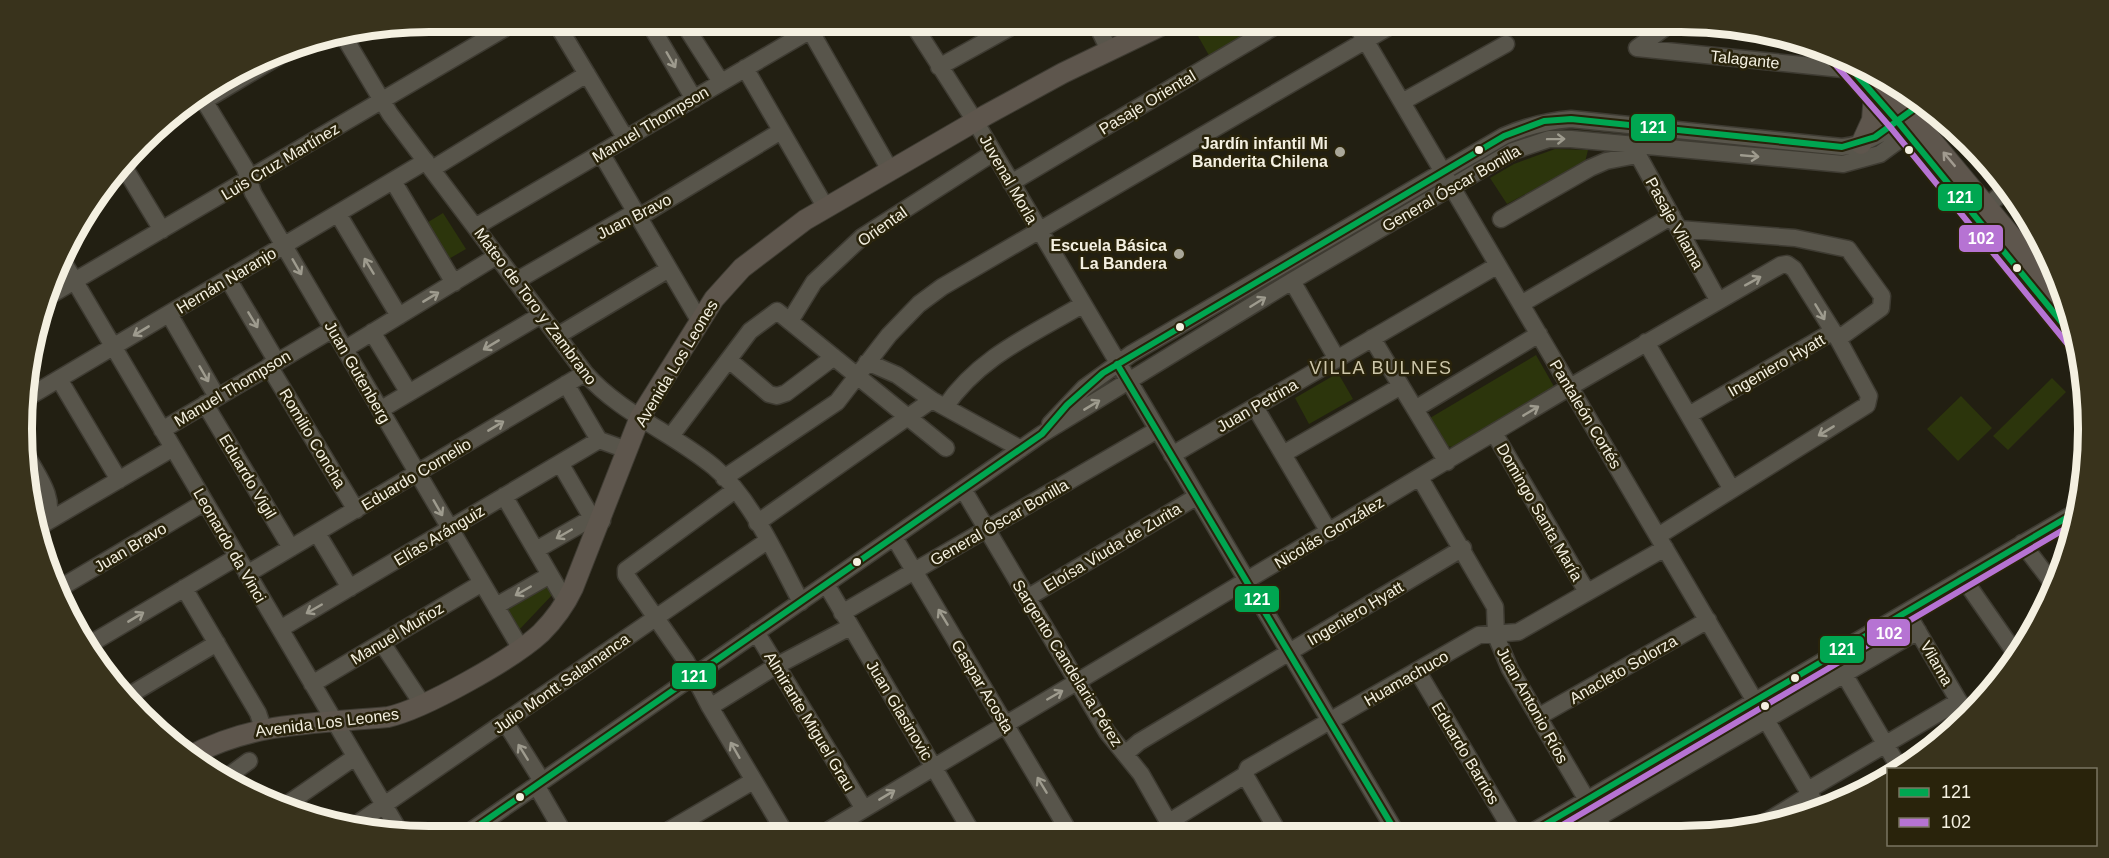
<svg xmlns="http://www.w3.org/2000/svg" width="2109" height="858" font-family="Arial,sans-serif">
<style>
.green{fill:#2c350c}
.lines{fill:none;stroke-linecap:round;stroke-linejoin:round}
.minor-casing{stroke:#3e3b32;stroke-width:19}
.major-casing{stroke:#3e3b32;stroke-width:22}
.minor{stroke:#58554b;stroke-width:16}
.major{stroke:#5e564d;stroke-width:20}
.bus-1-casing{stroke:#29230b;stroke-width:10}
.bus-2-casing{stroke:#29230b;stroke-width:10}
.bus-1{stroke:#00a651;stroke-width:6}
.bus-2{stroke:#b673d3;stroke-width:6}
.oneway{stroke:#9e9b8e}
.oneway2{stroke:#a29b90}
.bus-dot{fill:#f4f0e1;stroke:#29230b;stroke-width:2}
.poi-dot{fill:#aaa799;stroke:#29230b;stroke-width:2}
.labels{text-anchor:middle;stroke-width:5;stroke-linejoin:round;paint-order:stroke}
.street-label{font-size:16px;fill:#f4f0e1;stroke:#29230b}
.poi-label{font-size:16px;font-weight:bold;fill:#f4f0e1;stroke:#29230b;text-anchor:end}
.neighbourhood-label{font-size:18px;letter-spacing:1.5px;fill:#cdc6a9;stroke:#29230b}
.rim{fill:none;stroke:#f4f0e1;stroke-width:8}
.line-badge{stroke:#29230b;stroke-width:2}
.badge-label{font-size:16px;text-anchor:middle;font-weight:bold;fill:#fff}
</style>
<rect width="100%" height="100%" fill="#221f12"/>
<path class="green" d="M1225 21H1241L1250 36 1211 59 1198 36Z
M1555 149 1588 150 1585 162 1507 204 1490 178 1514 164Z
M443 213 466 249 447 260 425 224Z
M1536 355 1556 390 1457 448 1447 446 1430 418Z
M1338 373 1353 399 1309 424 1295 398Z
M2052 378 2066 392 2008 450 1993 436Z
M1961 396 1992 428 1958 461 1927 429Z
M547 585 554 593 519 630 501 608Z"/>
<g class="lines">
<defs>
<path id="minor" d="M555 21 626 139
M648 21 694 99
M682 21 721 82
M911 21 975 121 1397 834
M1095 21 1109 50
M1354 21 1818 808
M810 30 890 170
M343 35 390 114 585 373C620 413 673 433 714 467 751 498 778 559 801 602
M1637 48 1852 70
M1637 48 1674 21
M939 67 1022 21
M745 68 826 208
M200 94 245 168 253 193 521 649
M204 101 303 42
M1402 102 1506 44
M1633 146 1718 300
M601 153 699 320
M124 167 162 230
M432 169 587 74
M393 181 454 283
M1011 183 1284 21
M338 214 399 316
M1977 215 2008 188
M1501 219 1590 168 1606 161 1637 155
M475 227 826 21
M1679 229 1795 238 1848 249 1882 296 1881 308 1838 339
M61 258 400 832
M2029 276 2050 259
M228 279 277 362
M516 281 630 215 644 214 781 131
M1292 281 1337 359
M42 300 517 21
M1521 304 1672 216
M169 314 217 397
M790 321 814 282 862 237 993 153
M372 332 409 393
M557 336 669 269
M1372 338 1447 462
M1646 342 1731 488
M345 349 497 256
M729 360 769 394 777 396 786 393 834 357
M867 362 897 375 932 400 1021 449
M269 366 356 510
M59 379 119 480
M566 384 599 440 627 450
M25 399 426 161
M205 404 291 548
M945 407C979 357 1031 335 1082 305
M1255 407 1329 532
M1415 409 1539 334
M380 410 541 315
M1689 415 1832 332
M1050 424 1084 388 1131 354 1504 136C1527 126 1546 121 1571 119L1842 147C1875 144 1897 122 1922 103
M162 430 333 329
M1494 433 1587 592
M671 436 750 331 777 311 946 448
M1283 454 1401 386
M1172 455 1498 265
M27 456C39 478 55 497 47 522
M560 463 592 518 602 521
M724 478 837 402 889 335 919 304 942 287 1399 21
M1420 478 1495 607 1496 636 1510 669 1607 834
M963 489 1107 732 1141 774 1174 832
M735 490 626 570V575L686 661 710 707 787 836
M504 496 566 602
M757 523 932 400
M35 529 173 448
M317 533 350 588
M1658 536 1867 405 1869 396 1838 339 1794 269 1787 264
M894 537 1071 835
M2022 543 2054 585
M536 550 592 518
M247 574 585 373
M1963 578 2018 657
M826 584 974 836
M184 588 258 713 263 728
M55 591 205 502
M1027 598 1196 497
M496 606 550 575
M842 613 1157 430
M1913 623 1967 715
M280 629 599 440
M756 632 864 809
M382 643 423 705
M85 647 237 557
M1418 672 1514 834
M1844 674 1900 769
M312 684 482 583
M128 696 217 643
M710 707 776 666 850 627
M1538 717 1708 620
M505 722 542 781
M1125 754 1139 742 1463 548
M1245 775 1280 835
M227 777 249 761
M536 785 566 837
M1808 790 1959 701
M283 807 355 757
M355 825 767 541
M1759 826 1811 794
M1529 834 2078 511
M1570 834 1918 631
M1164 835 1169 822 1245 775 1248 768 1479 635 1518 632 1665 548
M659 836 753 781
M819 836 1570 387 1781 265 1787 264
M462 837 1042 434 1292 281 1513 151 1549 139H1571L1843 164 1880 154 1936 113"/>
<path id="major" d="M1840 56 1898 122 2077 341
M1875 72 2066 302
M1861 144 1872 120 1874 93
M188 757C255 721 315 724 388 717 424 709 513 659 541 633 554 620 565 605 573 588L640 417 714 299 742 268 805 220 986 115 1063 73 1171 21"/>
</defs>
<use href="#minor" class="minor-casing"/>
<use href="#major" class="major-casing"/>
<use href="#minor" class="minor"/>
<use href="#major" class="major"/>
<defs>
<path id="bus-1" d="M1840 56 1898 122 2077 341
M1117 364 1397 834
M1529 834 2078 511
M462 837 1042 434 1067 405 1103 373 1504 136 1544 121 1571 119 1842 147 1875 137 1922 103"/>
<path id="bus-2" d="M1833 62 1891 128 2070 347
M1547 834 2075 523"/>
</defs>
<use href="#bus-1" class="bus-1-casing"/>
<use href="#bus-2" class="bus-2-casing"/>
<use href="#bus-1" class="bus-1"/>
<use href="#bus-2" class="bus-2"/>
</g>
<defs><path id="oneway-shaft" d="M-6 0H5M1.5-3L5.5 0L1.5 3" fill="none" stroke-width="1.6" stroke-linecap="round" stroke-linejoin="round" transform="scale(1.5)"/></defs>
<g class="oneway">
<use href="#oneway-shaft" transform="translate(671 60) rotate(60)"/>
<use href="#oneway-shaft" transform="translate(1556 139) rotate(-1)"/>
<use href="#oneway-shaft" transform="translate(1750 156) rotate(5)"/>
<use href="#oneway-shaft" transform="translate(369 266) rotate(-121)"/>
<use href="#oneway-shaft" transform="translate(297 267) rotate(60)"/>
<use href="#oneway-shaft" transform="translate(1753 281) rotate(-29)"/>
<use href="#oneway-shaft" transform="translate(431 297) rotate(-31)"/>
<use href="#oneway-shaft" transform="translate(1258 302) rotate(-32)"/>
<use href="#oneway-shaft" transform="translate(1820 312) rotate(59)"/>
<use href="#oneway-shaft" transform="translate(253 320) rotate(59)"/>
<use href="#oneway-shaft" transform="translate(141 331) rotate(149)"/>
<use href="#oneway-shaft" transform="translate(491 345) rotate(149)"/>
<use href="#oneway-shaft" transform="translate(204 374) rotate(60)"/>
<use href="#oneway-shaft" transform="translate(1092 405) rotate(-31)"/>
<use href="#oneway-shaft" transform="translate(1531 411) rotate(-31)"/>
<use href="#oneway-shaft" transform="translate(496 426) rotate(-31)"/>
<use href="#oneway-shaft" transform="translate(1826 431) rotate(149)"/>
<use href="#oneway-shaft" transform="translate(438 508) rotate(60)"/>
<use href="#oneway-shaft" transform="translate(564 534) rotate(150)"/>
<use href="#oneway-shaft" transform="translate(523 591) rotate(150)"/>
<use href="#oneway-shaft" transform="translate(314 609) rotate(150)"/>
<use href="#oneway-shaft" transform="translate(136 617) rotate(-31)"/>
<use href="#oneway-shaft" transform="translate(943 617) rotate(-121)"/>
<use href="#oneway-shaft" transform="translate(1055 695) rotate(-30)"/>
<use href="#oneway-shaft" transform="translate(735 750) rotate(-120)"/>
<use href="#oneway-shaft" transform="translate(523 752) rotate(-122)"/>
<use href="#oneway-shaft" transform="translate(1042 785) rotate(-121)"/>
<use href="#oneway-shaft" transform="translate(887 795) rotate(-31)"/>
</g>
<use class="oneway2" href="#oneway-shaft" transform="translate(1949 159) rotate(-130)"/>
<g class="bus-dot">
<circle cx="1479" cy="150" r="5"/>
<circle cx="1909" cy="150" r="5"/>
<circle cx="2017" cy="268" r="5"/>
<circle cx="1180" cy="327" r="5"/>
<circle cx="857" cy="562" r="5"/>
<circle cx="1795" cy="678" r="5"/>
<circle cx="1765" cy="706" r="5"/>
<circle cx="520" cy="797" r="5"/>
</g>
<g class="poi-dot">
<circle cx="1340" cy="152" r="6"/>
<circle cx="1179" cy="254" r="6"/>
</g>
<g class="labels">
<g class="street-label">
<text transform="translate(1745 59) rotate(6)" y="6">Talagante</text>
<text transform="translate(1147 102) rotate(-31)" y="6">Pasaje Oriental</text>
<text transform="translate(650 124) rotate(-31)" y="6">Manuel Thompson</text>
<text transform="translate(280 161) rotate(-31)" y="6">Luis Cruz Martínez</text>
<text transform="translate(1009 179) rotate(60)" y="6">Juvenal Morla</text>
<text transform="translate(1451 188) rotate(-30)" y="6">General Óscar Bonilla</text>
<text transform="translate(634 216) rotate(-27)" y="6">Juan Bravo</text>
<text transform="translate(1675 223) rotate(61)" y="6">Pasaje Vilama</text>
<text transform="translate(882 226) rotate(-35)" y="6">Oriental</text>
<text transform="translate(226 280) rotate(-31)" y="6">Hernán Naranjo</text>
<text transform="translate(536 306) rotate(53)" y="6">Mateo de Toro y Zambrano</text>
<text transform="translate(676 363) rotate(-59)" y="6">Avenida Los Leones</text>
<text transform="translate(1776 365) rotate(-30)" y="6">Ingeniero Hyatt</text>
<text transform="translate(358 372) rotate(60)" y="6">Juan Gutenberg</text>
<text transform="translate(232 388) rotate(-31)" y="6">Manuel Thompson</text>
<text transform="translate(1257 405) rotate(-30)" y="6">Juan Petrina</text>
<text transform="translate(1586 414) rotate(59)" y="6">Pantaleón Cortés</text>
<text transform="translate(313 438) rotate(59)" y="6">Romilio Concha</text>
<text transform="translate(416 474) rotate(-31)" y="6">Eduardo Cornelio</text>
<text transform="translate(248 476) rotate(59)" y="6">Eduardo Vigil</text>
<text transform="translate(1540 512) rotate(60)" y="6">Domingo Santa María</text>
<text transform="translate(999 522) rotate(-30)" y="6">General Óscar Bonilla</text>
<text transform="translate(1329 532) rotate(-31)" y="6">Nicolás González</text>
<text transform="translate(439 535) rotate(-31)" y="6">Elías Aránguiz</text>
<text transform="translate(230 545) rotate(60)" y="6">Leonardo da Vinci</text>
<text transform="translate(130 547) rotate(-31)" y="6">Juan Bravo</text>
<text transform="translate(1112 547) rotate(-31)" y="6">Eloísa Viuda de Zurita</text>
<text transform="translate(1355 613) rotate(-31)" y="6">Ingeniero Hyatt</text>
<text transform="translate(397 633) rotate(-31)" y="6">Manuel Muñoz</text>
<text transform="translate(1068 663) rotate(58)" y="6">Sargento Candelaria Pérez</text>
<text transform="translate(1937 663) rotate(60)" y="6">Vilama</text>
<text transform="translate(1623 669) rotate(-30)" y="6">Anacleto Solorza</text>
<text transform="translate(1406 678) rotate(-30)" y="6">Huamachuco</text>
<text transform="translate(561 683) rotate(-35)" y="6">Julio Montt Salamanca</text>
<text transform="translate(983 686) rotate(59)" y="6">Gaspar Acosta</text>
<text transform="translate(1533 705) rotate(61)" y="6">Juan Antonio Ríos</text>
<text transform="translate(900 710) rotate(59)" y="6">Juan Glasinovic</text>
<text transform="translate(810 721) rotate(59)" y="6">Almirante Miguel Grau</text>
<text transform="translate(327 722) rotate(-7)" y="6">Avenida Los Leones</text>
<text transform="translate(1466 753) rotate(59)" y="6">Eduardo Barrios</text>
</g>
<g class="poi-label">
<text x="1328" y="149">Jardín infantil Mi<tspan x="1328" dy="18">Banderita Chilena</tspan></text>
<text x="1167" y="251">Escuela Básica<tspan x="1167" dy="18">La Bandera</tspan></text>
</g>
<g class="neighbourhood-label">
<text x="1381" y="374">VILLA BULNES</text>
</g>
</g>
<path d="M0 0H2109V858H0ZM429 32H1681A397 397 0 0 1 2078 429V429A397 397 0 0 1 1681 826H429A397 397 0 0 1 32 429V429A397 397 0 0 1 429 32Z" fill="#39331c" fill-rule="evenodd"/>
<path class="rim" d="M429 32H1681A397 397 0 0 1 2078 429V429A397 397 0 0 1 1681 826H429A397 397 0 0 1 32 429V429A397 397 0 0 1 429 32Z"/>
<g class="line-badge">
<rect x="1630" y="113" width="46" height="29" rx="6" fill="#00a651"/>
<rect x="1937" y="183" width="46" height="29" rx="6" fill="#00a651"/>
<rect x="1958" y="224" width="46" height="29" rx="6" fill="#b673d3"/>
<rect x="1234" y="585" width="46" height="28" rx="6" fill="#00a651"/>
<rect x="1866" y="618" width="45" height="29" rx="6" fill="#b673d3"/>
<rect x="1819" y="635" width="46" height="29" rx="6" fill="#00a651"/>
<rect x="671" y="662" width="46" height="28" rx="6" fill="#00a651"/>
</g>
<g class="badge-label">
<text x="1653" y="133">121</text>
<text x="1960" y="203">121</text>
<text x="1981" y="244">102</text>
<text x="1257" y="605">121</text>
<text x="1889" y="639">102</text>
<text x="1842" y="655">121</text>
<text x="694" y="682">121</text>
</g>
<rect x="1887" y="768" width="210" height="78" fill="#29230b" stroke="#7a7561" stroke-width="1.5"/>
<rect x="1899" y="788" width="30" height="9" fill="#00a651" stroke="#7a7561" stroke-width="1.5"/>
<text x="1941" y="798" font-size="18" fill="#f4f0e1">121</text>
<rect x="1899" y="818" width="30" height="9" fill="#b673d3" stroke="#7a7561" stroke-width="1.5"/>
<text x="1941" y="828" font-size="18" fill="#f4f0e1">102</text>
</svg>
